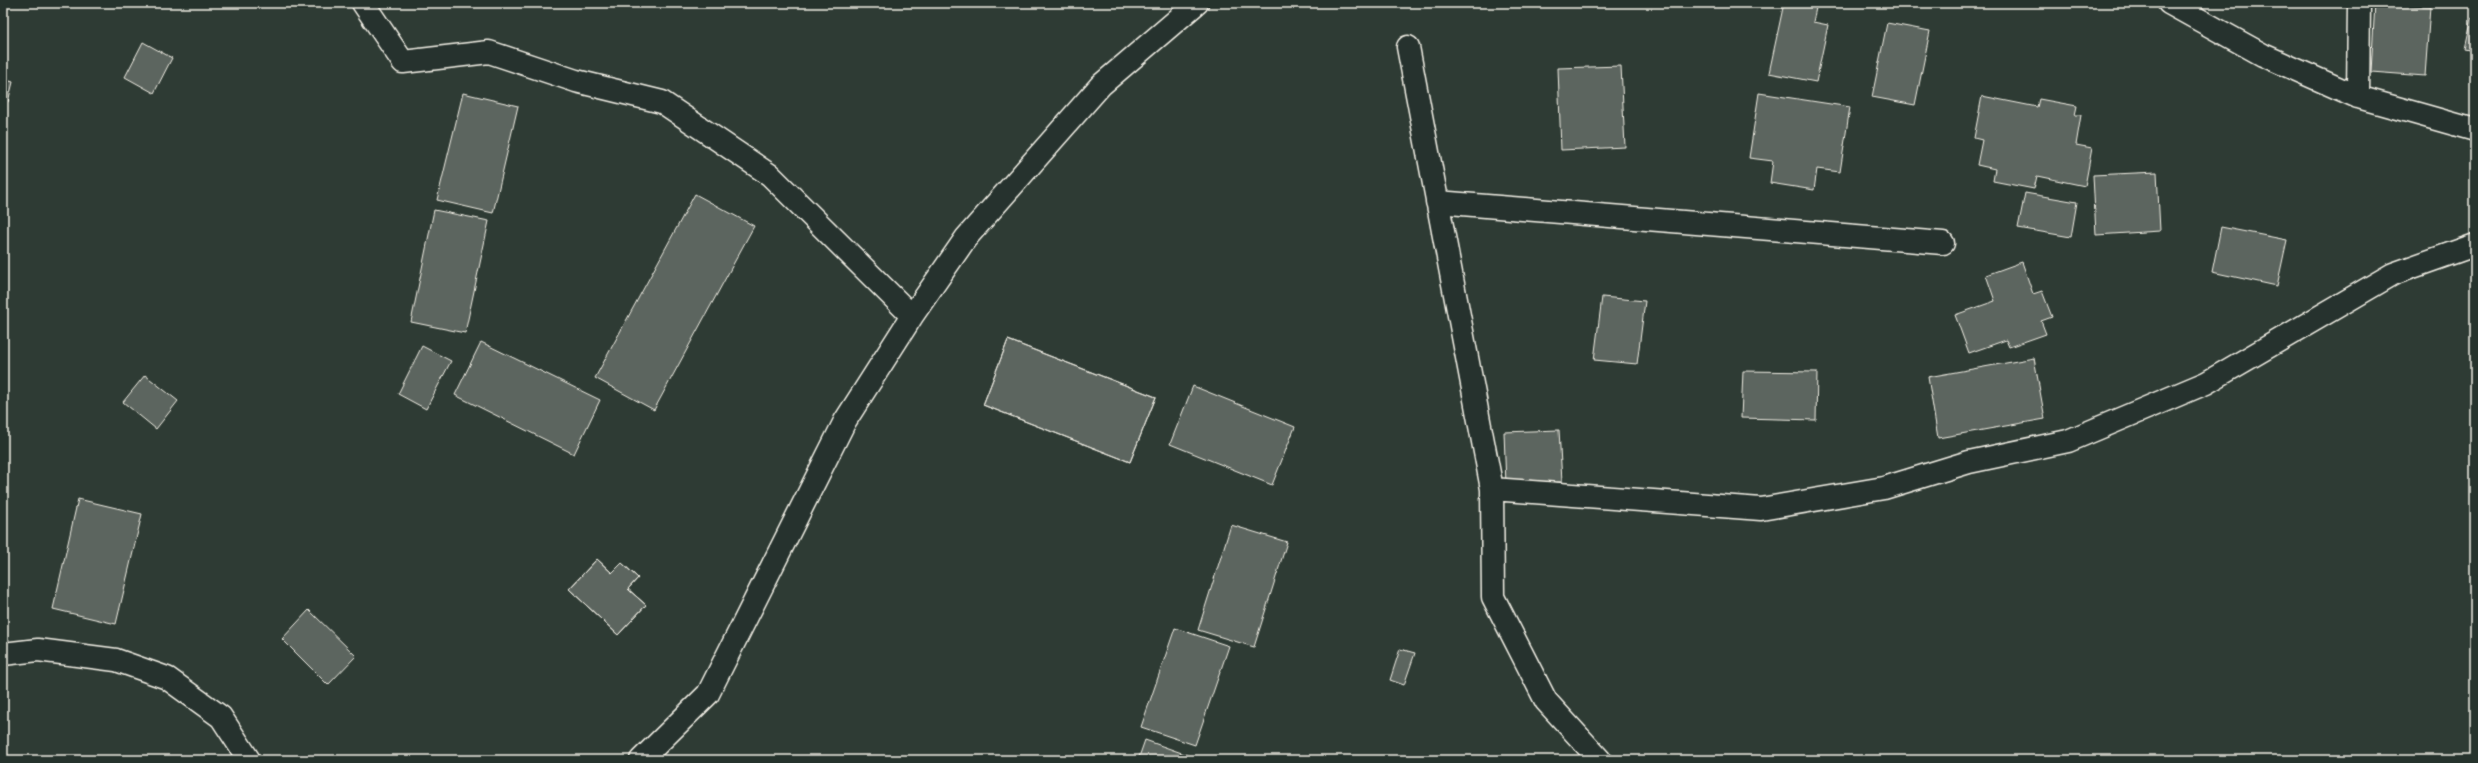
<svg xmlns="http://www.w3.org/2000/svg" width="2478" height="763" font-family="'Gochi Hand',sans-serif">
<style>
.building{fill:#5c655e;stroke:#f4f1e8}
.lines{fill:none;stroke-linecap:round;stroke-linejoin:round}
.minor-casing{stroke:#f4f1e8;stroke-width:25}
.minor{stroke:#26332d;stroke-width:22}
</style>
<rect width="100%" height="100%" fill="#2e3b34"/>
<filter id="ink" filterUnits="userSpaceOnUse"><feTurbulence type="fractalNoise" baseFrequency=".025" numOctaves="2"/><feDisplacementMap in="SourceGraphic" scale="8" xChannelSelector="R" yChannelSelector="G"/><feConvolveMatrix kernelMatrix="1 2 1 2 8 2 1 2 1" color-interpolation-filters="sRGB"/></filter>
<g filter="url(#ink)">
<path class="building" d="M1784 3H1817L1813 22 1828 25 1816 82 1769 73Z
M2375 3 2430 7 2425 76 2371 72Z
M2472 18H2475V51L2465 49Z
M1887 23 1930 31 1915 105 1872 97Z
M143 42 172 58 154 93 125 77Z
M1621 66 1625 147 1561 150 1558 68Z
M3 79 13 82 8 102 3 101Z
M463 93 518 106 493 213 437 200Z
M1759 93 1850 107 1840 172 1817 169 1814 190 1770 183 1773 161 1749 158Z
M1982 96 2037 107 2039 99 2077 106 2075 115H2081L2076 145 2092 148 2085 186 2037 176 2034 189 1993 181 1995 169 1977 165 1982 140 1974 138Z
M2157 172 2160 231 2096 235 2093 175Z
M2025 193 2077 202 2071 237 2018 228Z
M695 194 754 226 654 410 595 378Z
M434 210 489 221 465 333 411 322Z
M2221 227 2287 240 2277 286 2212 272Z
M2022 262 2033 294 2042 291 2052 317 2041 321 2046 334 2009 347 2006 340 1969 353 1955 315 1995 301 1986 275Z
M1602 297 1645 301 1637 364 1594 360Z
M1008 340 1156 397 1130 462 983 405Z
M1008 340 1156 397 1130 462 983 405Z
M481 342 600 400 574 454 455 395Z
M422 346 451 361 426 409 398 394Z
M2034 358 2045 419 1938 438 1928 377Z
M1743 371 1817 372 1816 420 1741 418Z
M145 375 178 401 156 429 123 402Z
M1193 386 1295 427 1272 485 1170 444Z
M1559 430 1562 482 1506 485 1504 432Z
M78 499 142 514 116 624 53 609Z
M1231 525 1287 542 1254 647 1198 630Z
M597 559 612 573 622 563 638 578 628 589 646 605 618 635 569 589Z
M597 559 612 573 622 563 638 578 628 589 646 605 618 635 569 589Z
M309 610 356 656 328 685 282 639Z
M1175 628 1229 646 1195 745 1141 727Z
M1400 649 1415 653 1404 685 1390 680Z
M1145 740 1193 757 1192 760H1138Z"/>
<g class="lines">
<defs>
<path id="minor" d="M363 3 403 62 489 52 576 81 662 102 770 175 912 316
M2169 3 2263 55 2358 97 2475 130
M1408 47 1492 489 1493 597 1546 701 1600 760
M2358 97 2359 3
M1437 202 1943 243
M1492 489 1761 509 1884 488 1969 462 2068 441 2206 383 2393 274 2475 245
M3 654 38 650 116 660 167 678 221 717 249 760
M641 760 708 694 845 421 912 316 966 238 1101 85 1197 3"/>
</defs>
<use href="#minor" class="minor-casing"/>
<use href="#minor" class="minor"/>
</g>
</g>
<rect width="2478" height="763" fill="none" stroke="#26332d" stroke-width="16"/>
<rect x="8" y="8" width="2462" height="747" fill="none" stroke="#f4f1e8" stroke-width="1.5" filter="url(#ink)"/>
</svg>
